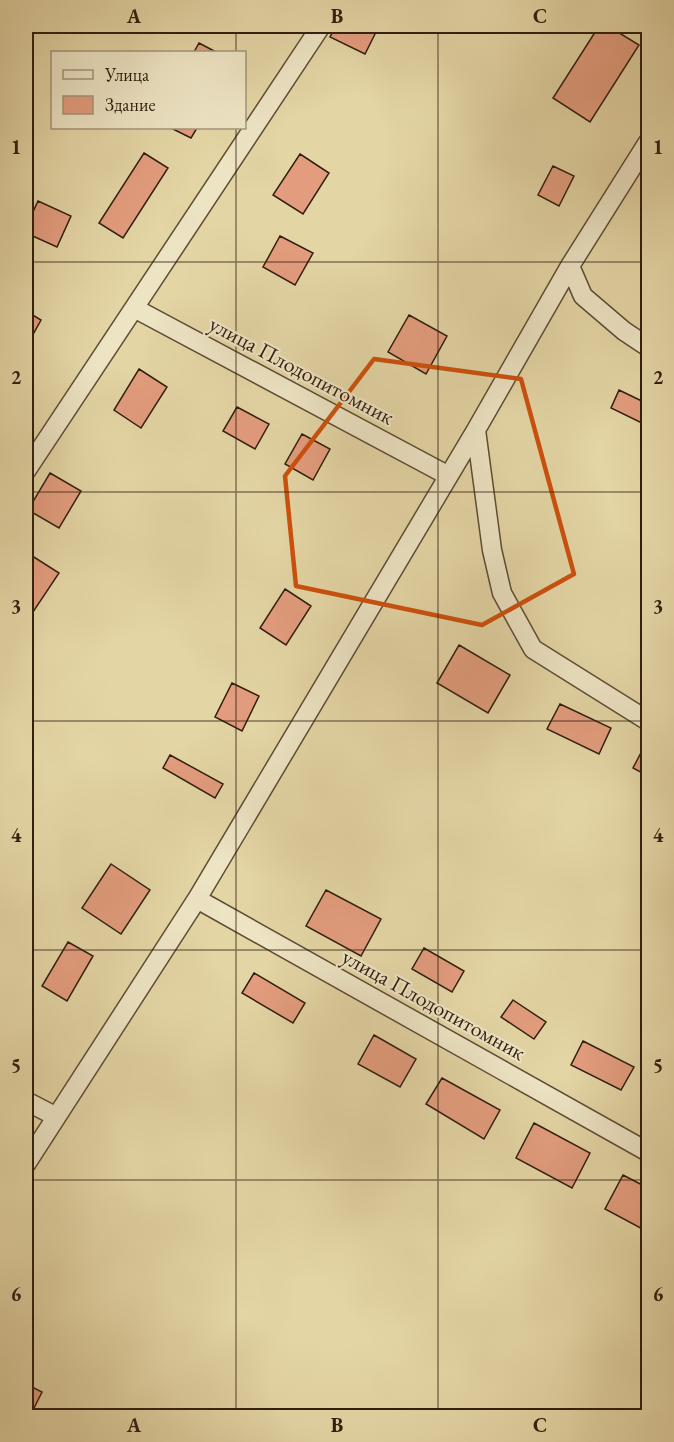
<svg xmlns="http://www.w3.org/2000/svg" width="674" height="1442" font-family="'EB Garamond',serif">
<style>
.building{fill:#e39d7e;stroke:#311e0e;stroke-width:1.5}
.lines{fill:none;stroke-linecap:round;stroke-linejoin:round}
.minor-casing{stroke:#5e4c34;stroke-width:21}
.minor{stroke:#ede4c4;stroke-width:18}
.marked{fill:none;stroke:#cd500c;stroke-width:4.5;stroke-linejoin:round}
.grid{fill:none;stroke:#311e0e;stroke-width:1.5;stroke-opacity:0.55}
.labels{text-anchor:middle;stroke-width:4.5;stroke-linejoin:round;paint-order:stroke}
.street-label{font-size:22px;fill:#311e0e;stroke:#ede4c4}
.neatline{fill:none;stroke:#311e0e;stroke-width:2}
.grid-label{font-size:20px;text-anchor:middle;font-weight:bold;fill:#311e0e}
</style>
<rect width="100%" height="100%" fill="#e4d5a5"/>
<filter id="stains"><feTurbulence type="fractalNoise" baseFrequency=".00333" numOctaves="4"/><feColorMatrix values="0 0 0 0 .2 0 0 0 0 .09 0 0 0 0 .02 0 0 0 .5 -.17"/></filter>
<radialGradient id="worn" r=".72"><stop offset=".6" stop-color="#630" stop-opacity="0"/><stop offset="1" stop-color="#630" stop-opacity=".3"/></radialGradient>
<path class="building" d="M336 26H379L365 54 330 37Z
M599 26H608L639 45 590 122 553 98Z
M199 43 216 52H194Z
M171 128H197L191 138Z
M144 153 168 168 123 238 99 223Z
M300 154 329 173 303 214 273 195Z
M553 166 574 176 559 206 538 195Z
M38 201 71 216 57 247 26 233V227Z
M280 236 313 253 295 285 263 267Z
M26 311 41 320 26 347Z
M409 315 447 336 426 374 388 352Z
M139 369 167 387 141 428 114 410Z
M619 390 648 404V426L611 408Z
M237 407 269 424 255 449 223 431Z
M302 434 330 449 313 480 285 464Z
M50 473 81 491 59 528 28 510Z
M26 552 59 573 33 612 26 607Z
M285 589 311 606 286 645 260 628Z
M459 645 510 675 488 713 437 683Z
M232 683 259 696 242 731 215 717Z
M560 704 611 728 599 754 547 729Z
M644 747 648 749V776L633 768Z
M170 755 223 784 215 798 163 768Z
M111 864 150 890 121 934 82 908Z
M326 890 381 919 361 956 306 926Z
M68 942 93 956 67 1001 42 986Z
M424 948 464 971 452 992 412 969Z
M254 973 305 1003 293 1023 242 993Z
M513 1000 546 1022 534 1039 501 1017Z
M374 1035 416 1059 400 1087 358 1064Z
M583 1041 634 1067 621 1090 571 1065Z
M442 1078 500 1110 484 1139 426 1104Z
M534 1123 590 1153 572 1188 516 1158Z
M623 1175 648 1188V1232L605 1209Z
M26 1384 42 1392 30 1416H26Z"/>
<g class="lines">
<defs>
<path id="minor" d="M570 266 583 296 624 331 648 347
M134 308 447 475
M476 430 492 550 502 593 533 649 648 721
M26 471 321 26
M197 899 648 1152
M26 1101 55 1116
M26 1164 197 899 476 430 570 266 648 142"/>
</defs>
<use href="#minor" class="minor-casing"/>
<use href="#minor" class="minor"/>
</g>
<path class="marked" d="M374 359 521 379 574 574 482 625 296 586 285 476Z"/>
<path class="grid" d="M236 26V52M438 26V1416M236 128V1416M26 262H648M26 492H648M26 721H648M26 950H648M26 1180H648"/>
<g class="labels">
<g class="street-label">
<text transform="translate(302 370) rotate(28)" y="8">улица Плодопитомник</text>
<text transform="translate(434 1004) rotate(29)" y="8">улица Плодопитомник</text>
</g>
</g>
<rect width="674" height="1442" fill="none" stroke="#e4d5a5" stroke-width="66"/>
<rect x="51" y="51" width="195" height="78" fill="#ede4c4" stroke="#a2957b" stroke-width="1.5"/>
<rect x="63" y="70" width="30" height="9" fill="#ede4c4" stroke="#a2957b" stroke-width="1.5"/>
<text x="105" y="81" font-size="18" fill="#311e0e">Улица</text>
<rect x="63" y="96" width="30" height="18" fill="#e39d7e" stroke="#a2957b" stroke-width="1.5"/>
<text x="105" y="111" font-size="18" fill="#311e0e">Здание</text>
<rect x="33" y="33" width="608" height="1376" class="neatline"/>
<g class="grid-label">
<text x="134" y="23">A</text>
<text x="337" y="23">B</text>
<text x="540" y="23">C</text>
<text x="16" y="154">1</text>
<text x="658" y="154">1</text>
<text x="16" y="384">2</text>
<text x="658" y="384">2</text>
<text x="16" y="613">3</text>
<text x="658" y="613">3</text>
<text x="16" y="842">4</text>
<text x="658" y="842">4</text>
<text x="16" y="1072">5</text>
<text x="658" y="1072">5</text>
<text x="16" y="1301">6</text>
<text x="658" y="1301">6</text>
<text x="134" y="1432">A</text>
<text x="337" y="1432">B</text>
<text x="540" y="1432">C</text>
</g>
<rect width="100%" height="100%" filter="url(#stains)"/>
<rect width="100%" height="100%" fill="url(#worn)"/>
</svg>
